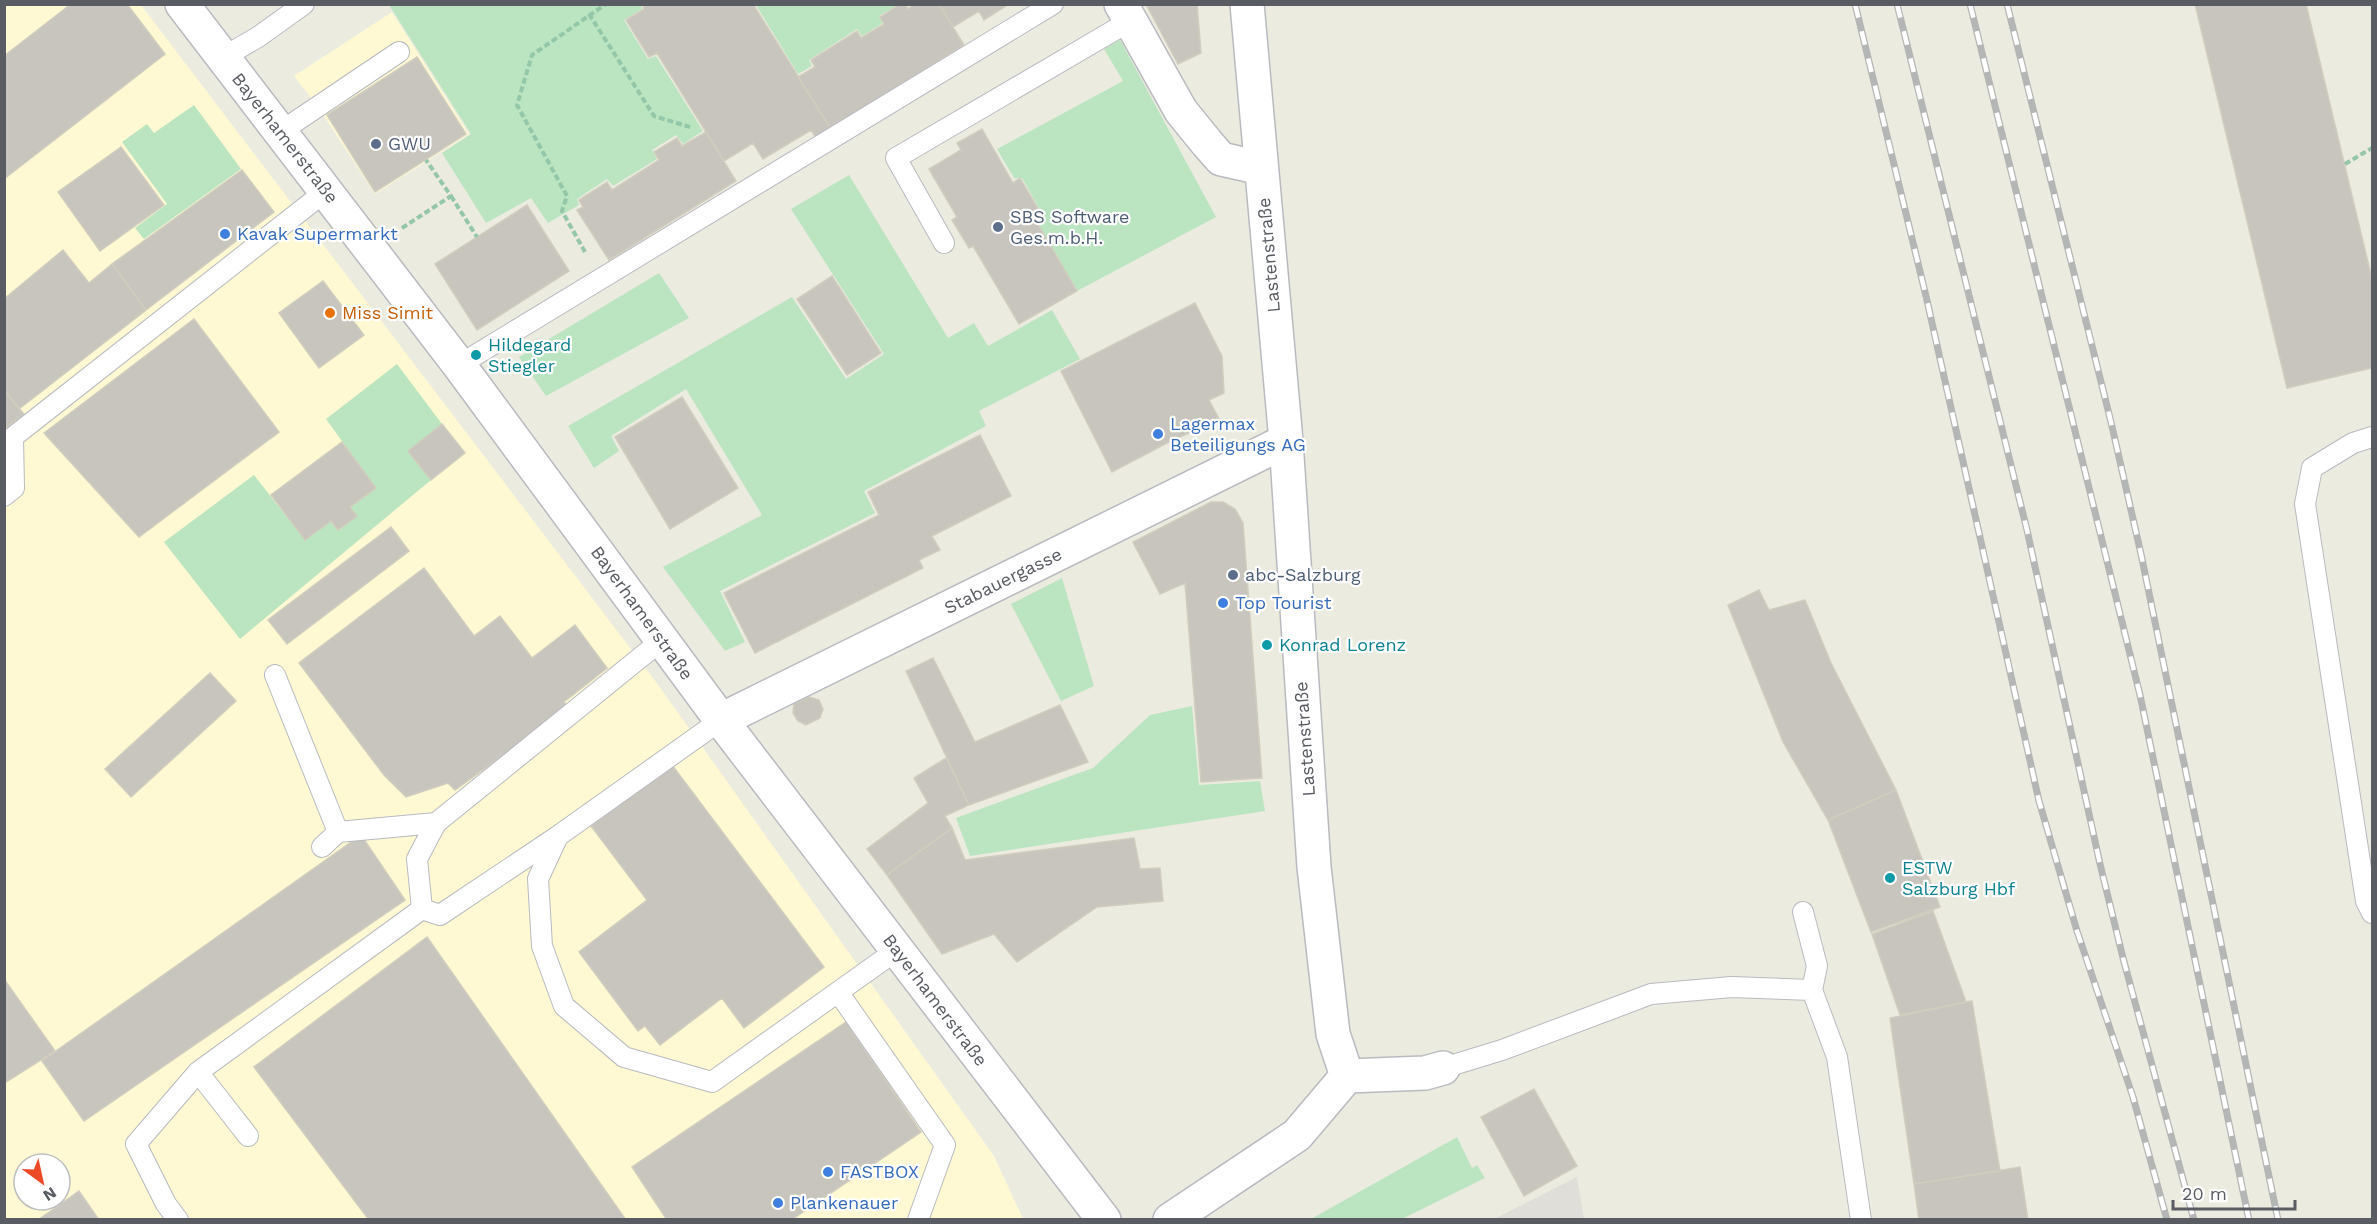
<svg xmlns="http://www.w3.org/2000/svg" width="2377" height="1224" font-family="'Work Sans',sans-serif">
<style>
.commercial{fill:#fef9d3;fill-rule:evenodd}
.industrial{fill:#e0ded8}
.green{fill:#bbe5c0}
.building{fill:#c7c5bd;stroke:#d1cdbe;stroke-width:1.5}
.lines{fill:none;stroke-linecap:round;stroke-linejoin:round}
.lane-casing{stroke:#b8bac0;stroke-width:22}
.street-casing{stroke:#b8bac0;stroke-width:36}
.path{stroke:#94c6a8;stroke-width:4;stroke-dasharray:6 3;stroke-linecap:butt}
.lane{stroke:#fff;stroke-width:20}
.street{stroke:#fff;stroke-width:33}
.rail-casing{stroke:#b4b5b5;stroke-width:7}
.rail{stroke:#fff;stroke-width:4.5;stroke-dasharray:14;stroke-linecap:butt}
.service-dot{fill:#5c6f8a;stroke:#fff;stroke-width:2}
.shop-dot{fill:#3f7fe0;stroke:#fff;stroke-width:2}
.food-dot{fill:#e8710a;stroke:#fff;stroke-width:2}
.culture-dot{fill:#0f9aa8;stroke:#fff;stroke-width:2}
.labels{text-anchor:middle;stroke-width:4.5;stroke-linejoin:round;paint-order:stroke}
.street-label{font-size:18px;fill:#595c62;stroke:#fff}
.service-label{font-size:18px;fill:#4e5e75;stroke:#fff;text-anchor:start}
.shop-label{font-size:18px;fill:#366cbe;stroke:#fff;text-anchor:start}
.food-label{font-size:18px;fill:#c56008;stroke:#fff;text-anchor:start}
.culture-label{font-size:18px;fill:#0d838f;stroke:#fff;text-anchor:start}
</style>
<rect width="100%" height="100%" fill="#ecebe0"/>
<path class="commercial" d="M5 5H141L656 682 994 1156 1023 1219 5 1220ZM24 1164H60V1200H24Z
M392 12 469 134 375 194 318 107 294 76Z"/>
<path class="industrial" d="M1577 1177 1584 1219H1494Z"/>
<path class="green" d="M389 5H644L641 7 642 9 624 20 648 59 656 56 703 131 683 144 676 135 652 150 657 159 613 186 607 179 577 199 579 205 548 223 531 198 486 223 442 153 471 134Z
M756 5H898L879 16 883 23 862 36 857 29 809 60 812 66 798 74Z
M1120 40 1216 217 1077 291 1033 215 1040 210 1022 178H1014L997 149 1123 81 1104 49Z
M194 105 241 169 144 239 135 228 167 204 122 142 147 124 154 133Z
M849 175 948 338 974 323 988 346 1052 310 1080 359 979 411 986 426 864 491 875 513 720 591 745 642 725 651 663 567 762 515 686 389 611 436 619 451 594 468 568 426 792 297 846 379 884 354 791 209Z
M659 273 689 318 546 396 519 357Z
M397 364 442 424 408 451 431 480 240 639 164 542 254 475 305 540 331 521 338 530 356 517 350 507 376 488 326 419Z
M1062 578 1094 686 1061 701 1011 604Z
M1192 706 1199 785 1260 781 1265 811 970 856 956 818 1093 768 1150 715Z
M1457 1137 1472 1168 1477 1165 1485 1178 1402 1219H1311Z"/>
<path class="building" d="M71 4H127L165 54 4 179V56Z
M647 4H753L831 129 816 138 811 130 763 159 753 143 724 161 657 53 649 57 626 20 644 9 643 7Z
M900 4H905L908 9 916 4H939L964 45 831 129 798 77 815 67 811 60 857 31 861 38 884 24 880 17Z
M939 4H1009L984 20 979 11 953 27Z
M1146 4H1197L1201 53 1178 64Z
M2195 4H2306L2372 279V368L2287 388Z
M417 57 466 134 375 192 327 115Z
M982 129 1013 183 1020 178 1039 210 1032 214 1077 291 1019 324 973 246 969 248 952 220 957 217 929 169 961 150 957 143Z
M706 132 736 181 609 260 577 210 583 207 579 200 607 182 612 190 659 160 654 152 677 138 682 146Z
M121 147 164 205 100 251 58 192Z
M242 170 274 212 146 310 112 264Z
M527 205 569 271 477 330 435 264Z
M63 250 89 283 112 264 146 310 19 409 4 390V299Z
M832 276 881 353 847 375 797 299Z
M323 281 364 335 319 368 279 313Z
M1195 303 1222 356 1224 393 1209 400 1219 419 1165 444 1112 472 1061 371Z
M194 319 279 432 139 537 44 433Z
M4 390 24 414 4 429Z
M682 397 738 488 670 529 615 437Z
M442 424 465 453 431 480 408 451Z
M980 435 1011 496 932 536 940 550 919 560 923 568 755 653 724 593 879 515 868 492Z
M342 442 376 488 350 507 357 516 338 530 331 521 305 540 271 495Z
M1211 502H1223L1235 509 1243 523 1262 778 1201 782 1185 583 1160 594 1133 542Z
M391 527 409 551 287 644 268 620Z
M424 568 474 636 500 616 532 658 575 625 607 668 564 702 568 708 455 790 448 783 406 797 384 775 299 663Z
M1759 590 1769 610 1805 600 1831 663 1896 790 1828 820 1783 742 1728 605Z
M933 658 975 742 1060 705 1088 762 969 805 906 671Z
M210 673 236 701 131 797 105 769Z
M809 697 819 700 823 709 820 718 806 725 798 721 793 713 794 704Z
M946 758 969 805 945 816 952 828 887 875 867 849 928 803 914 778Z
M672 765 824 967 744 1028 722 998 660 1045 645 1026 638 1031 579 952 647 900 591 826Z
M1896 790 1940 907 1871 932 1828 820Z
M952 828 965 860 1134 838 1140 869 1160 868 1163 901 1097 907 1017 962 994 934 942 954 887 875Z
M361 835 405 900 84 1121 42 1061Z
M1933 911 1966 1002 1900 1015 1872 934Z
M427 937 626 1220H369L254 1067Z
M4 979 55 1051 6 1082 4 1080Z
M1972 1001 2000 1171 1914 1184 1890 1018Z
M846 1022 921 1132 791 1220H667L632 1167Z
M1534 1089 1577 1166 1524 1196 1481 1117Z
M2020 1167 2028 1220H1919L1914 1184Z
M79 1191 99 1220H38Z"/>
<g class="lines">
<defs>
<path id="lane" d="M222 58 258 37 304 4
M280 132 399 52
M944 243 896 158 1130 21
M459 365 1053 4
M2372 437 2353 443 2312 468 2305 504 2366 901 2372 913
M4 496 14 488 13 437 326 191
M275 675 338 832
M721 720 558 836 538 879 542 946 564 1006 624 1057 712 1082 838 992
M322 847 338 832 436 823 662 640
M422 909 440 915 558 836
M1803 912 1817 966 1812 990
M897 950 838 992 945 1145 918 1220
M1443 1068 1502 1050 1651 994 1732 987 1812 990 1837 1057 1861 1220
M198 1072 248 1136
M178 1220 166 1204 136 1144 198 1072 422 909 417 859 436 823"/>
<path id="street" d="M182 4 459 365 721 720 1104 1220
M1121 4 1181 111 1207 143 1221 159 1261 168
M1247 4 1286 441 1314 867 1333 1034 1347 1076
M721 720 1286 441
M1347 1076 1425 1073 1443 1068
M1170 1220 1297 1135 1347 1076"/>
</defs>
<use href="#lane" class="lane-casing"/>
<use href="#street" class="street-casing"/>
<path class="path" d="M589 14 654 116 690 127
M2345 164 2372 148
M451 196 477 237
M402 228 451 196 426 160
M585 252 562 211 567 196 517 105 532 55 606 4"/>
<use href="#lane" class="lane"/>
<use href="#street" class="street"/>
<defs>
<path id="rail" d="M1855 4 1926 296 2039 801 2077 931 2133 1097 2167 1220
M1897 4 2027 530 2100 864 2123 958 2194 1220
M1970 4 2140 695 2249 1220
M2007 4 2111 422 2141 554 2278 1220"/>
</defs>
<use href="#rail" class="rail-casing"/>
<use href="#rail" class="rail"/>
</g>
<g class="service-dot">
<circle cx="376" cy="144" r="6"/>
<circle cx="998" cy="227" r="6"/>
<circle cx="1233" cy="575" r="6"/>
</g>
<g class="shop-dot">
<circle cx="225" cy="234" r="6"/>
<circle cx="1158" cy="434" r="6"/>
<circle cx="1223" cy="603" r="6"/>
<circle cx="828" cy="1172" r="6"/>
<circle cx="778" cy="1203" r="6"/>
</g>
<circle class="food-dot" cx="330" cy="313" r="6"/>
<g class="culture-dot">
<circle cx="476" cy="355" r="6"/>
<circle cx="1267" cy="645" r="6"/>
<circle cx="1890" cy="878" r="6"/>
</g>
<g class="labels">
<g class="street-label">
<text transform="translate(285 138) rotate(52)" y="6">Bayerhamerstraße</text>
<text transform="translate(1269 255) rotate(-95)" y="6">Lastenstraße</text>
<text transform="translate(1003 581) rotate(-26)" y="6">Stabauergasse</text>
<text transform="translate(642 613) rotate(54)" y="6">Bayerhamerstraße</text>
<text transform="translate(1305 739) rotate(-94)" y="6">Lastenstraße</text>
<text transform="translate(935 1000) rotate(53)" y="6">Bayerhamerstraße</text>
</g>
<g class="service-label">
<text x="388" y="150">GWU</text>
<text x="1010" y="223">SBS Software<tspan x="1010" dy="21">Ges.m.b.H.</tspan></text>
<text x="1245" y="581">abc-Salzburg</text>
</g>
<g class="shop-label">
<text x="237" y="240">Kavak Supermarkt</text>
<text x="1170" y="430">Lagermax<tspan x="1170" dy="21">Beteiligungs AG</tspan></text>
<text x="1235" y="609">Top Tourist</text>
<text x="840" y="1178">FASTBOX</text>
<text x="790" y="1209">Plankenauer</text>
</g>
<g class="food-label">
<text x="342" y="319">Miss Simit</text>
</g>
<g class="culture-label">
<text x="488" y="351">Hildegard<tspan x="488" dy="21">Stiegler</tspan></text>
<text x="1279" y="651">Konrad Lorenz</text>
<text x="1902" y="874">ESTW<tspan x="1902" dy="21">Salzburg Hbf</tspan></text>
</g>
</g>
<rect width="2377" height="1224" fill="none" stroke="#595c62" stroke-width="12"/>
<g transform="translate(42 1182) rotate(147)"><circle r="28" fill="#ffffff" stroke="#bdbec0" stroke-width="1.5"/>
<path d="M0-4.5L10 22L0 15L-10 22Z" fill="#ec4a26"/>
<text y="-9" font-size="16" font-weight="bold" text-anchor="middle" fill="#595c62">N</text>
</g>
<path d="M2173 1200v9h122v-9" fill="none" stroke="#595c62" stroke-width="3"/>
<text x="2182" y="1200" font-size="18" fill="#595c62" stroke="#ffffff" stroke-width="4.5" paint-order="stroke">20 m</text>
</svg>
